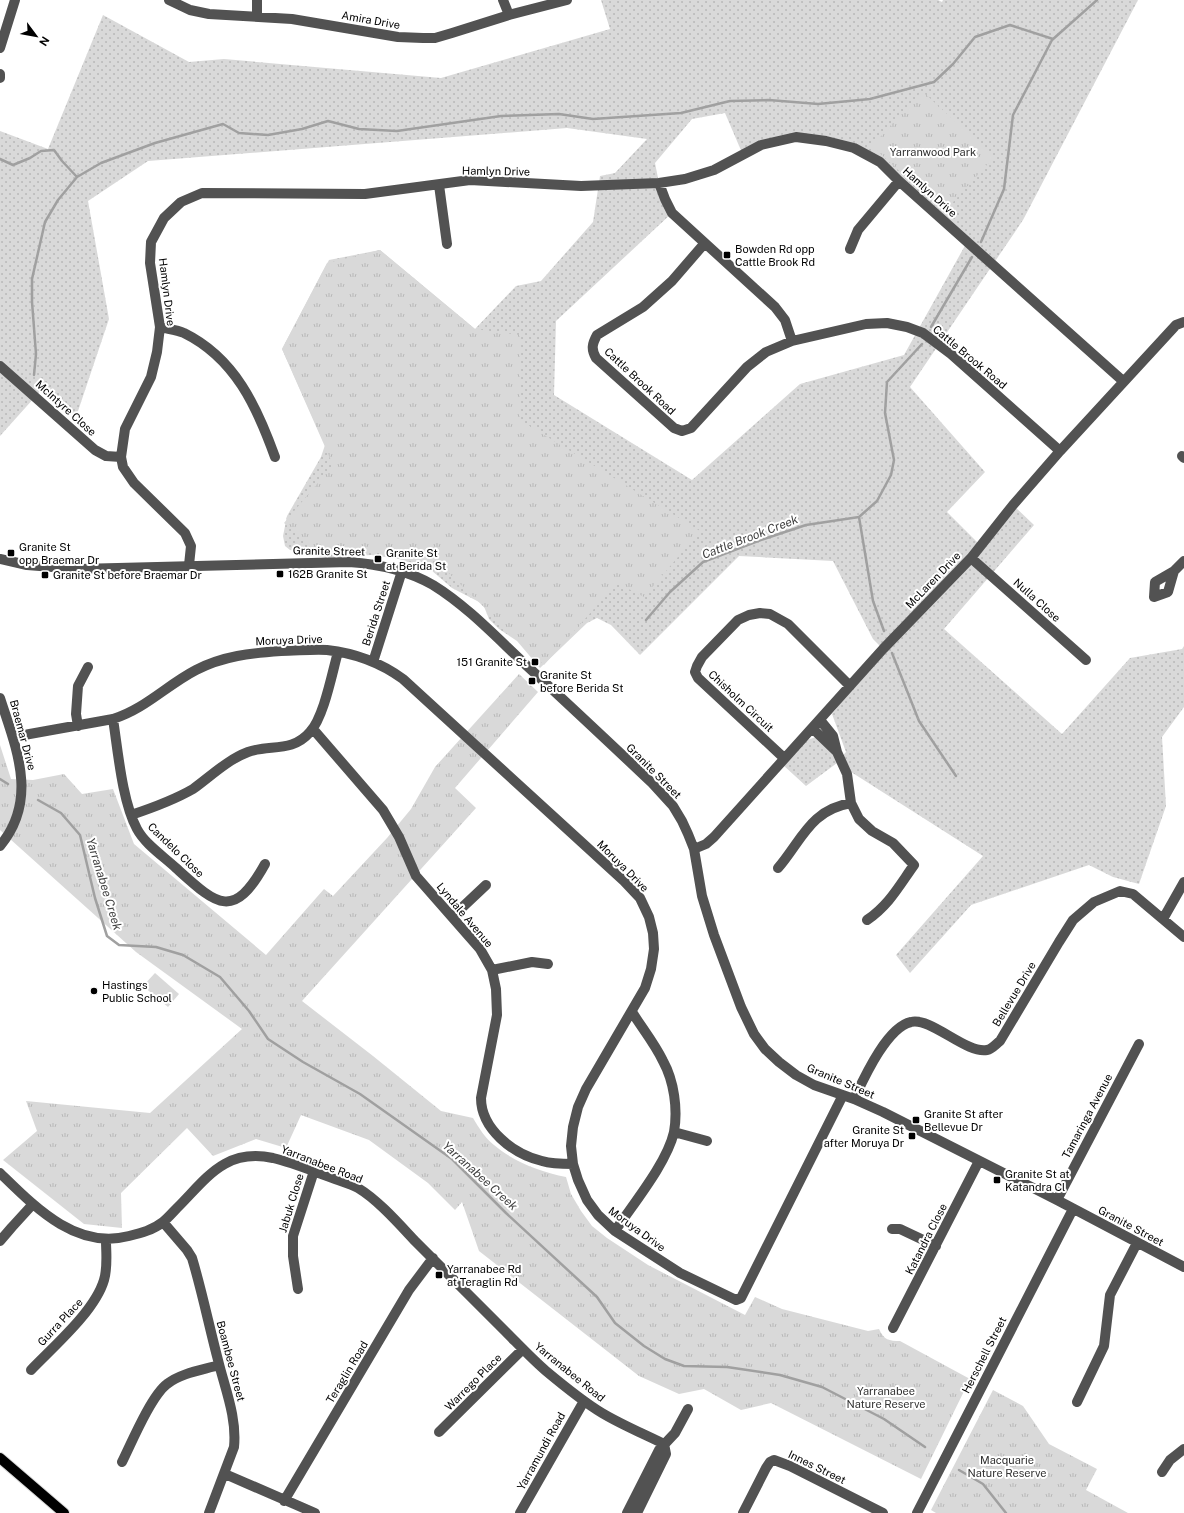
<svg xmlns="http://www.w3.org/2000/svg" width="1184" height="1513" font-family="'Public Sans',sans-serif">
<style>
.grass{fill:url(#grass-dots);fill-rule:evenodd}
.park{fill:url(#park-tufts)}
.pitch{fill:#d9d9d9}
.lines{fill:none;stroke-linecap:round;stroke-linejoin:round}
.stream{stroke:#a0a0a0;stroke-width:2.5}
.major-casing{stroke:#dbdbdb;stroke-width:12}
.minor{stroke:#525252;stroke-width:10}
.major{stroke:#000;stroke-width:10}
.poi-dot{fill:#000;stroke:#fff;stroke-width:1.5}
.labels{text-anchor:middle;stroke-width:4;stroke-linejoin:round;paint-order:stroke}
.street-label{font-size:11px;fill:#000;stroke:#fff}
.park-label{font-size:11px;fill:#303030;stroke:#fff}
.poi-label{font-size:11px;fill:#000;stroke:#fff;text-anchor:start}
.water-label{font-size:12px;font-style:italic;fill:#414141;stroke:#fff}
</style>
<defs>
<pattern id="grass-dots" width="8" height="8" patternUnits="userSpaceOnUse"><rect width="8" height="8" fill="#d9d9d9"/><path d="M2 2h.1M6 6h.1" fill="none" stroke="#b8b8b8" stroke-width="1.8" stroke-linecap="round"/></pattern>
<pattern id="park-tufts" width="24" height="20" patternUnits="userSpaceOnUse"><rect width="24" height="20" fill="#d9d9d9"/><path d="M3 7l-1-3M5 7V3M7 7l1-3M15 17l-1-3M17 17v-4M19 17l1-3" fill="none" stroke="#b8b8b8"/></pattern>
</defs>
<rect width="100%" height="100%" fill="#fff"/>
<path class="grass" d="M601 0H938L942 2 943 0H1138L1023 220 910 387 985 472 947 512 980 545 1013 505 1034 525 944 629 1062 734 1130 658 1182 649 1184 646V707L1162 737 1166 806 1139 884 1113 877 1089 865 971 905 910 973 896 955 983 856 837 763 806 786 783 765 807 740 816 737 836 757 837 762 846 752 832 714 883 649 873 639 833 561 739 556 640 655 611 625 597 618 587 623 540 668 517 641 499 629 489 619 483 604 452 588 431 570 399 559 371 555 326 558 290 550 285 546 283 536 287 516 321 457 325 445 282 349 329 260 380 250 475 329 516 286 541 281 593 222 600 176 615 173 647 139 567 128 148 161 88 201 109 319 76 417 43 388 0 436V131L48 149 103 15 189 62 224 59 441 78 610 29ZM725 113 743 155 796 137 854 148 899 181 967 242 904 355 800 384 692 480 554 395 556 321 672 213 659 183 655 163 692 119Z"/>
<path class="park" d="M922 91 994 157 944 212 872 146Z
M380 250 475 329 520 335V420L700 531 644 597 617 583 544 665 429 554 378 552 326 558 284 523 333 465 282 349 327 263Z
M519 674 538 692 455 788 476 808 302 1001 373 1056 441 1111 473 1118C479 1128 485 1138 494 1145 514 1162 541 1172 566 1177L571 1194 581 1211 592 1226 607 1238 648 1265 745 1315 755 1297 782 1309 868 1331 879 1329C884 1340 889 1341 900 1341L970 1379 921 1479 771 1403 741 1410 704 1389 679 1394 639 1376 479 1251 462 1202 455 1210 428 1183 369 1140 301 1115 286 1148 256 1139 213 1156 187 1128 121 1193 122 1228 84 1224 3 1160 37 1131 26 1101 150 1113 242 1029 136 952 0 830V745L11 779 33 780 64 774 82 794 113 789 134 844 266 955 324 889 333 896 387 838 411 809 435 767Z
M993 1390 1023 1406 1049 1444 1097 1469 1086 1490 1128 1513H936L931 1510Z"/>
<path class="pitch" d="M155 973 179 994 168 1007 143 986Z"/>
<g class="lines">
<path class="stream" d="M0 159 13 165 30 158 41 151 54 150 62 161 77 177
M981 242 1004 189 1013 115 1052 40 1097 0
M931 327 972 257
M34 375 36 354 32 302V279L45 222 58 200 77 177 101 163 155 143 223 124 239 133 268 135 302 129 328 121 359 129 397 131 501 116 559 114 593 119 681 113 730 101 769 100 818 104 870 99 934 82 953 64 975 37 1010 25 1053 39
M646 620 670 592 703 562 758 541 806 525 859 517
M884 631 873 601 859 517 877 501 891 475 894 460 885 413 887 382 922 344
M892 653 919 721 956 776
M0 779 8 784
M38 800 61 813 80 835 95 898 107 936 119 945 156 947 183 955 220 977 249 1011 268 1039 303 1062 360 1094 452 1159 506 1213 597 1297 615 1323 644 1346 665 1359 684 1366 727 1367 780 1375 822 1387 884 1419 925 1447
M959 1470 983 1484 1006 1513"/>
<defs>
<path id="major" d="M0 1458 64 1513"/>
</defs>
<use href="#major" class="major-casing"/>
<path class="minor" d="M169 0 190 10 209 14 292 19 398 37 423 38H435L452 33 509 15 567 0
M257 0V17
M503 0 509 15
M0 48 15 0
M0 74V78
M659 183 665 199 672 213 775 307 785 320 792 341
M439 185 447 244
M704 244 672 281 643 307 597 335C592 344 591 349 596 358L674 428 682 431 691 428 747 367 766 352 792 341 866 324 887 323 907 327 923 333 951 354 1060 451
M850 249 858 230 899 181
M160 327C168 329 177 330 184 333 235 358 257 407 275 457
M0 366 95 450 106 456 121 457
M1182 456 1184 458
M971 558 1086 660
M0 559 27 565 78 569 349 562C378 564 407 570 433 585 467 606 496 637 525 664 568 704 610 743 652 783L673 806 682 821 688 834 694 849 702 896 714 935 741 1007 754 1034 765 1049 779 1062 796 1075 814 1085 854 1099 883 1112 1057 1200 1184 1267
M189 565 191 546 185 533 134 483 123 467 121 457 125 429 151 377 157 352 160 327 150 263 151 242 164 218 181 202 202 193 365 194 470 180 581 186 659 183 685 179 714 170 761 145 796 137 826 141 854 148 880 162 899 181 1123 381
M1174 571 1168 592 1154 597 1155 582 1174 571 1184 561
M373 662 402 571
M0 698C16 748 39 799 0 846
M113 719C118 751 122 801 137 829 145 844 163 856 176 868 216 904 233 922 265 864
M820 720 833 736 837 752 847 774 851 803 859 819 872 831 893 843 914 865C899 886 889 905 867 920
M78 726 76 714 78 686 88 667
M812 728 836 751
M313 729 383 810 399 837 416 876 480 949 492 970 496 989 497 1015 481 1098C481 1129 513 1154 542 1161 552 1164 563 1164 573 1164
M13 737 113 719C145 709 167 685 196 670 223 656 251 653 281 651 296 651 312 649 327 650 354 653 381 663 403 679L624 881 640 898 649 917 653 933 654 949 651 969 645 988 586 1089 578 1107 573 1127 571 1146 573 1164 578 1180 587 1200 598 1215 615 1231 680 1273 736 1300 741 1298 843 1095
M784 758 698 678 695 672 697 666 702 657 738 620 749 615 760 613 770 614 788 624 850 686
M131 815C152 808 174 800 193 789 211 776 227 760 248 752 270 744 292 753 310 732 324 717 332 673 338 652
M694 849 706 844 714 837 883 649 971 558 1013 505 1060 451 1176 325 1184 322
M778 868C802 840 810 810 851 803
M452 917 486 885
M1163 919 1184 882
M492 970 532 962 548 964
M854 1099C864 1078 887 1027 911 1022 931 1017 966 1054 987 1050 992 1049 996 1044 1000 1041L1059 942 1073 920 1094 902 1120 891 1133 894 1184 937
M674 1132 707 1141
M0 1173C35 1207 76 1250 129 1236 141 1233 153 1230 163 1222 168 1218 173 1212 177 1208 207 1178 225 1148 273 1158 294 1163 315 1172 335 1179 343 1182 351 1184 358 1188 378 1200 399 1224 415 1241 445 1271 475 1301 505 1331 519 1345 532 1359 546 1371 564 1386 582 1401 602 1413 622 1425 644 1434 664 1444
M1057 1200 1139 1044
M163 1222 187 1250 192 1258C202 1291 209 1326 218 1360 225 1389 237 1417 234 1447L209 1513
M892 1229H900L936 1246
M615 1231C633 1204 667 1163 674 1132 678 1109 674 1081 663 1061 655 1044 642 1028 632 1012
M0 1241 12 1227 33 1204
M298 1289 293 1256V1236L314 1171
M893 1328 979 1161
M31 1370C54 1346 95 1311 104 1280 108 1267 106 1253 106 1240
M1077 1402 1104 1346 1110 1295 1137 1243
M439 1432 523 1349
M122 1462C131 1444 151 1396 167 1384 181 1373 202 1370 219 1365
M1162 1472 1170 1460 1184 1449
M225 1474 315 1513
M284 1501 409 1290 433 1258
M520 1513 584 1401
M627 1513 659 1450 675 1433 688 1409
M637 1513 666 1454 664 1444
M743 1513 766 1468 770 1462 774 1460 790 1466 883 1513
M917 1513 1073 1209"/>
<use href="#major" class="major"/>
</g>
<g class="poi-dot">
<rect x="723" y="251" width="8" height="8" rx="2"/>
<rect x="7" y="549" width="8" height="8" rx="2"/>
<rect x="374" y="555" width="8" height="8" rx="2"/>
<rect x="276" y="570" width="8" height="8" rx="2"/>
<rect x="41" y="571" width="8" height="8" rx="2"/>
<rect x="531" y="658" width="8" height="8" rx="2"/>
<rect x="528" y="677" width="8" height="8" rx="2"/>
<circle cx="94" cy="991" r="4"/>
<rect x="912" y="1116" width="8" height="8" rx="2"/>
<rect x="908" y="1132" width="8" height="8" rx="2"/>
<rect x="993" y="1176" width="8" height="8" rx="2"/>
<rect x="435" y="1271" width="8" height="8" rx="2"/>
</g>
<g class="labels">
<g class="street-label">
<text transform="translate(371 20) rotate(10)" y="4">Amira Drive</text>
<text transform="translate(496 171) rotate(1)" y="4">Hamlyn Drive</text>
<text transform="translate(930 192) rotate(42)" y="4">Hamlyn Drive</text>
<text transform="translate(167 292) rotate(83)" y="4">Hamlyn Drive</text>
<text transform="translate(970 357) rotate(40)" y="4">Cattle Brook Road</text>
<text transform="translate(640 381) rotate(43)" y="4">Cattle Brook Road</text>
<text transform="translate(66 408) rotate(42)" y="4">McIntyre Close</text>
<text transform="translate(329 551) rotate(1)" y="4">Granite Street</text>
<text transform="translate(933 580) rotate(-46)" y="4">McLaren Drive</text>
<text transform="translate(1037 600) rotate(42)" y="4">Nulla Close</text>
<text transform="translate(376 613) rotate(-72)" y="4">Berida Street</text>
<text transform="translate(289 640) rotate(-2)" y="4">Moruya Drive</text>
<text transform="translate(741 701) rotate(43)" y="4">Chisholm Circuit</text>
<text transform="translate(23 735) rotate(75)" y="4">Braemar Drive</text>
<text transform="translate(654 771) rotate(45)" y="4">Granite Street</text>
<text transform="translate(176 850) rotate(44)" y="4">Candelo Close</text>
<text transform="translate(623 866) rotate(45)" y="4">Moruya Drive</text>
<text transform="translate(465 915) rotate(50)" y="4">Lyndale Avenue</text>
<text transform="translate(1014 994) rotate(-59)" y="4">Bellevue Drive</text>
<text transform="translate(841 1081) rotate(23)" y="4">Granite Street</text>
<text transform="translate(1087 1116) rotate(-62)" y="4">Tamaringa Avenue</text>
<text transform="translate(322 1164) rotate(21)" y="4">Yarranabee Road</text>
<text transform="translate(291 1203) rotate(-73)" y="4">Jabuk Close</text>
<text transform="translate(1131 1226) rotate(28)" y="4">Granite Street</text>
<text transform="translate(637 1229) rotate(36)" y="4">Moruya Drive</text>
<text transform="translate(926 1239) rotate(-63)" y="4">Katandra Close</text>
<text transform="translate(60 1322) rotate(-47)" y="4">Gurra Place</text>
<text transform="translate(984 1355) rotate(-63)" y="4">Herschell Street</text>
<text transform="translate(231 1361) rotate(75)" y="4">Boambee Street</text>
<text transform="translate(347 1372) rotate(-59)" y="4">Teraglin Road</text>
<text transform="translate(570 1372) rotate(39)" y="4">Yarranabee Road</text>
<text transform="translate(473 1382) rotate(-45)" y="4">Warrego Place</text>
<text transform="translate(541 1451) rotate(-61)" y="4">Yarramundi Road</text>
<text transform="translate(817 1467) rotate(26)" y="4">Innes Street</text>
</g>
<g class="park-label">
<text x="933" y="156">Yarranwood Park</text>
<text x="886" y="1395">Yarranabee<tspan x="886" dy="13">Nature Reserve</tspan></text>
<text x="1007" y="1464">Macquarie<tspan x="1007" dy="13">Nature Reserve</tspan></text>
</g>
<g class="poi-label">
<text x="735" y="253">Bowden Rd opp<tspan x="735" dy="13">Cattle Brook Rd</tspan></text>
<text x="19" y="551">Granite St<tspan x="19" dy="13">opp Braemar Dr</tspan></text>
<text x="386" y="557">Granite St<tspan x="386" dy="13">at Berida St</tspan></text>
<text x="288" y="578">162B Granite St</text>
<text x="53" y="579">Granite St before Braemar Dr</text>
<text x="527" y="666" text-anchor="end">151 Granite St</text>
<text x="540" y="679">Granite St<tspan x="540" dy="13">before Berida St</tspan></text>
<text x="102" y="989">Hastings<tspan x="102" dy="13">Public School</tspan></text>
<text x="924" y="1118">Granite St after<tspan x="924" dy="13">Bellevue Dr</tspan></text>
<text x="904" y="1134" text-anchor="end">Granite St<tspan x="904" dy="13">after Moruya Dr</tspan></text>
<text x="1005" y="1178">Granite St at<tspan x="1005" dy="13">Katandra Cl</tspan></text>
<text x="447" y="1273">Yarranabee Rd<tspan x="447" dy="13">at Teraglin Rd</tspan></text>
</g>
<g class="water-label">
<text transform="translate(750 537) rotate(-21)" y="4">Cattle Brook Creek</text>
<text transform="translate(104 884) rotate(73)" y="4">Yarranabee Creek</text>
<text transform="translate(480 1176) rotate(42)" y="4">Yarranabee Creek</text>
</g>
</g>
<g transform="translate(36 36) rotate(122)" stroke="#ffffff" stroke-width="3" paint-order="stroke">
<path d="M0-3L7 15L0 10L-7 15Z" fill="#000000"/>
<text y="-6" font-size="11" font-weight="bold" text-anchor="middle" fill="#000000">N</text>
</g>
</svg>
